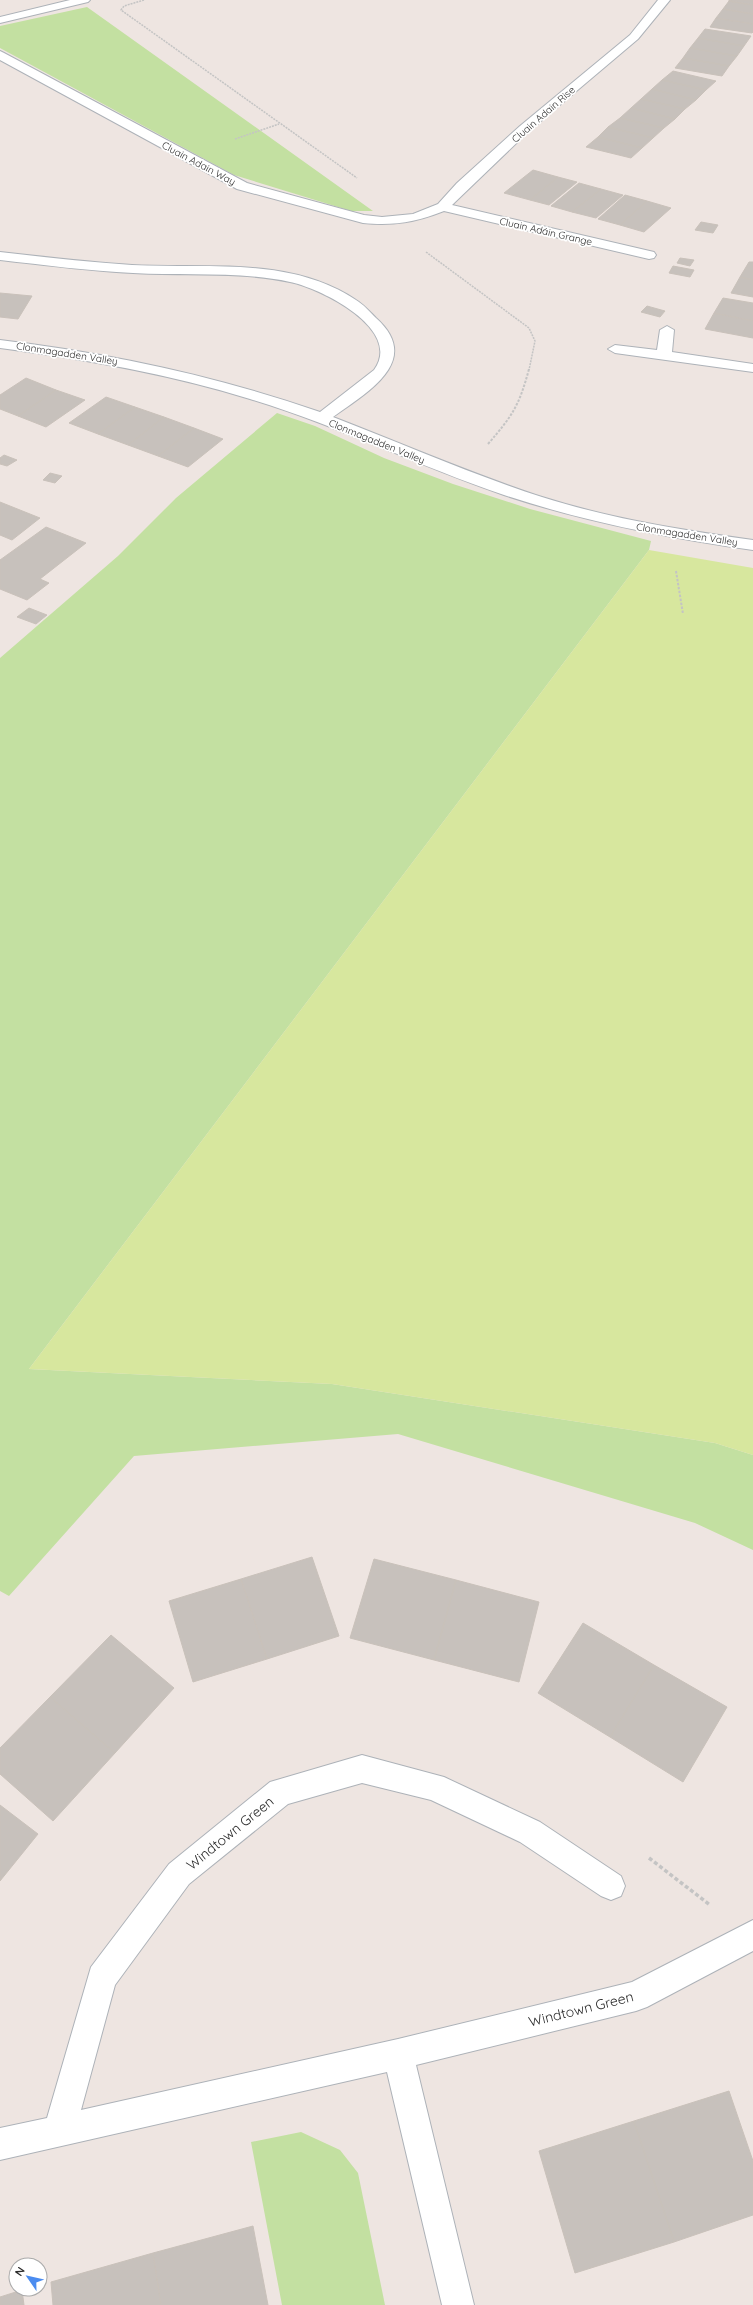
<svg xmlns="http://www.w3.org/2000/svg" width="753" height="2305" font-family="Quicksand,sans-serif">
<style>
.green{fill:#c3e0a1}
.pitch{fill:#d7e79e}
.building{fill:#c7c1bc;stroke:#c9c1ba}
.lines{fill:none;stroke-linecap:round;stroke-linejoin:round}
.minor-casing{stroke:#adb2b8;stroke-width:2}
.path-far2{stroke:#c4c4c4;stroke-width:1.5;stroke-dasharray:2 1;stroke-linecap:butt}
.path-far1{stroke:#c4c4c4;stroke-width:2;stroke-dasharray:2.5 1.5;stroke-linecap:butt}
.path{stroke:#c4c4c4;stroke-width:3.5;stroke-dasharray:4 2.5;stroke-linecap:butt}
.minor{fill:#fff;fill-rule:evenodd}
.labels{text-anchor:middle;stroke-width:3.5;stroke-linejoin:round;paint-order:stroke}
.far-street-label{font-size:10px;fill:#2d2d2d;stroke:#fff}
.near-street-label{font-size:14px;fill:#2d2d2d;stroke:#fff}
</style>
<rect width="100%" height="100%" fill="#eee5e1"/>
<path class="green" d="M87 7 373 211H351L234 175 0 48V26Z
M277 413 315 426 384 458 453 484 530 509 651 541 649 550 29 1369 332 1384 715 1443 753 1455V1550L695 1523 398 1434 134 1456 9 1596 0 1591V658L118 556 176 498Z
M301 2132 340 2150 358 2173 385 2305H282L251 2142Z"/>
<path class="pitch" d="M649 550 753 568V1455L715 1443 332 1384 29 1369Z"/>
<path class="building" d="M729 0H753V5L729 1Z
M729 1 753 5V14L723 9Z
M723 9 753 14V24L716 18Z
M716 18 753 24V32L752 33 710 27Z
M705 29 751 36 744 46 698 38Z
M698 38 744 46 737 56 690 48Z
M690 48 737 56 729 66 683 58Z
M683 58 729 66 722 76 675 68Z
M673 71 716 81 706 90 662 80Z
M662 80 706 90 696 100 652 89Z
M652 89 696 100 685 109 641 99Z
M641 99 685 109 675 119 631 108Z
M631 108 675 119 664 128 620 118Z
M620 118 664 128 653 138 608 127Z
M608 127 653 138 642 148 598 137Z
M598 137 642 148 631 158 586 147Z
M533 170 558 177 530 200 504 193Z
M558 177 577 182 549 205 530 200Z
M579 183 601 189 572 212 551 206Z
M601 189 623 195 596 218 572 212Z
M625 195 647 201 620 225 598 219Z
M647 201 671 208 644 232 620 225Z
M701 222 718 225 713 233 695 230Z
M680 258 694 260 690 266 677 263Z
M749 262H753V280L740 277Z
M673 266 694 270 690 277 669 273Z
M740 277 753 280V297L731 293Z
M0 293 32 296 18 319 0 317Z
M723 298 753 303V321L714 313Z
M647 306 665 311 660 317 641 312Z
M714 313 753 321V338L705 329Z
M26 378 56 390 18 416 0 409V395Z
M56 390 85 400 46 427 18 416Z
M106 397 135 407 98 434 69 423Z
M135 407 164 417 128 445 98 434Z
M164 417 194 428 158 456 128 445Z
M194 428 223 439 188 467 158 456Z
M4 455 17 460 7 466 0 464V458Z
M50 473 62 476 55 483 43 480Z
M0 502 40 518 12 540 0 535Z
M46 527 86 543 40 579 49 583 27 600 0 589V560Z
M29 608 47 615 36 624 17 617Z
M312 1557 339 1636 267 1659 241 1579Z
M374 1559 456 1580 434 1660 350 1638Z
M241 1579 267 1659 193 1682 169 1601Z
M456 1580 539 1602 519 1682 434 1660Z
M583 1623 654 1665 610 1737 538 1693Z
M111 1635 174 1688 115 1753 50 1697Z
M654 1665 727 1707 683 1782 610 1737Z
M50 1697 115 1753 53 1821 0 1774V1748Z
M0 1805 38 1834 0 1881Z
M729 2091 753 2161V2215L674 2242 634 2121Z
M634 2121 674 2242 575 2273 539 2151Z
M253 2226 268 2305H161L153 2253Z
M153 2253 161 2305H53L51 2282Z
M22 2290 24 2305H0V2297Z"/>
<g class="lines">
<defs>
<path id="minor" d="M70 0H90L88 2 0 23V17Z
M658 0H670L638 39 528 132 452 205 654 252 656 255 654 258 649 259 444 211C416 222 394 226 363 223L237 189 0 60V51L4 53 247 183 364 215 382 217 413 214 438 204 457 183 520 126 630 35Z
M0 252C44 257 88 262 132 265 207 269 290 256 356 300 363 304 370 312 376 318 424 361 366 393 333 417 403 444 471 474 542 497 611 519 682 530 753 540V550C668 538 585 522 504 495 418 466 337 425 250 399 169 374 85 359 0 348V340C109 353 216 376 320 412L374 370C404 329 320 288 290 282 239 271 185 276 133 273 89 271 44 265 0 260Z
M667 326 674 330 672 352 753 364V372L615 353 608 349 615 345 657 350 660 330Z
M362 1755 444 1777 540 1822 621 1876 625 1886 621 1896 611 1900 601 1896 520 1842 431 1800 362 1783 288 1804 189 1884 115 1985 81 2110 398 2039 632 1982 753 1920V1951L647 2007 636 2011 416 2065 474 2305H442L387 2072 0 2160V2128L47 2118 91 1967 169 1864 270 1782Z"/>
</defs>
<use href="#minor" class="minor-casing"/>
<path class="path-far2" d="M144 0 124 6 121 10 357 178
M235 139 279 124
M426 252 529 328 535 341 529 370"/>
<path class="path-far1" d="M488 444C513 415 519 406 529 369
M676 571 683 614"/>
<path class="path" d="M649 1858 710 1905"/>
<use href="#minor" class="minor"/>
</g>
<g class="labels">
<g class="far-street-label">
<text transform="translate(543 114) rotate(-41)" y="4">Cluain Adain Rise</text>
<text transform="translate(199 163) rotate(28)" y="4">Cluain Adain Way</text>
<text transform="translate(546 231) rotate(13)" y="4">Cluain Adáin Grange</text>
<text transform="translate(67 353) rotate(9)" y="4">Clonmagadden Valley</text>
<text transform="translate(377 441) rotate(22)" y="4">Clonmagadden Valley</text>
<text transform="translate(687 534) rotate(9)" y="4">Clonmagadden Valley</text>
</g>
<g class="near-street-label">
<text transform="translate(230 1833) rotate(-39)" y="5">Windtown Green</text>
<text transform="translate(581 2009) rotate(-14)" y="5">Windtown Green</text>
</g>
</g>
<g transform="translate(28 2277) rotate(304)"><circle r="19" fill="#ffffff" stroke="#ababab"/>
<path d="M0-3L7 15L0 10L-7 15Z" fill="#4b8cf0"/>
<text y="-6" font-size="11" font-weight="bold" text-anchor="middle" fill="#2d2d2d">N</text>
</g>
</svg>
